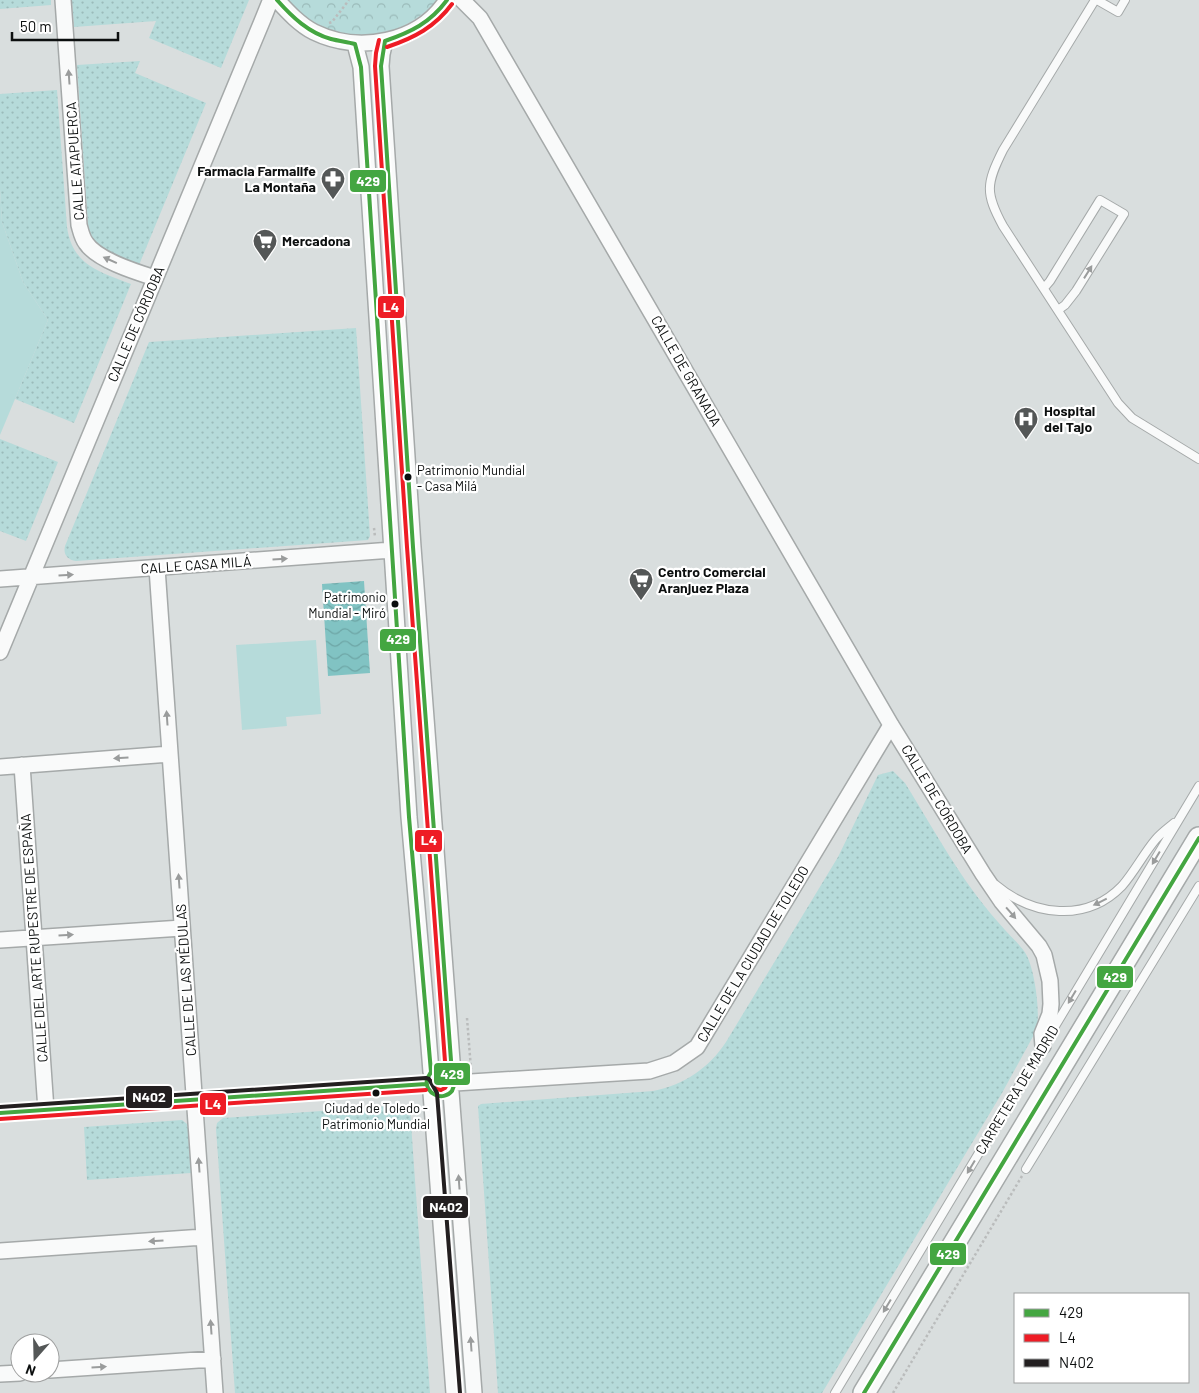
<svg xmlns="http://www.w3.org/2000/svg" width="1199" height="1393" font-family="Barlow,sans-serif">
<style>
.grass{fill:url(#grass-dots)}
.park{fill:url(#park-crowns)}
.pitch{fill:#b6dbda}
.water{fill:url(#water-waves)}
.lines{fill:none;stroke-linecap:round;stroke-linejoin:round}
.service-casing{stroke:#a5a9a9;stroke-width:10}
.minor-casing{stroke:#a5a9a9;stroke-width:18}
.secondary-casing{stroke:#a5a9a9;stroke-width:24}
.path{stroke:#babcbc;stroke-width:2.5;stroke-dasharray:2.5 2.5;stroke-linecap:butt}
.service{stroke:#f9fafa;stroke-width:8}
.minor{stroke:#f9fafa;stroke-width:15}
.secondary{stroke:#f9fafa;stroke-width:21}
.bus-1-casing{stroke:#fff;stroke-width:8}
.bus-2-casing{stroke:#fff;stroke-width:8}
.bus-3-casing{stroke:#fff;stroke-width:8}
.bus-1{stroke:#44a641;stroke-width:4}
.bus-2{stroke:#ee1c25;stroke-width:4}
.bus-3{stroke:#231f20;stroke-width:4}
.oneway{fill:#9a9c9c}
.bus-dot{fill:#0c0f0f;stroke:#fff;stroke-width:2}
.labels{text-anchor:middle;stroke-width:4.5;stroke-linejoin:round;paint-order:stroke}
.bus-label{font-size:13px;fill:#0c0f0f;stroke:#fff;text-anchor:start}
.street-label{font-size:14px;fill:#0c0f0f;stroke:#fff}
.poi-label{font-size:14px;font-weight:bold;fill:#0c0f0f;stroke:#fff;text-anchor:start}
.line-badge{stroke:#fff;stroke-width:2}
.badge-label{font-size:14px;text-anchor:middle;font-weight:bold;fill:#fff}
</style>
<defs>
<pattern id="grass-dots" width="8" height="8" patternUnits="userSpaceOnUse" patternTransform="scale(1.25)"><rect width="8" height="8" fill="#b6dbda"/><path d="M2 2h.1M6 6h.1" fill="none" stroke="#9bbbba" stroke-width="1.8" stroke-linecap="round"/></pattern>
<pattern id="park-crowns" width="20" height="18" patternUnits="userSpaceOnUse" patternTransform="scale(1.25)"><rect width="20" height="18" fill="#b6dbda"/><path d="M2 6a3 3 0 1 1 6 0M12 15a3 3 0 1 1 6 0" fill="none" stroke="#9bbbba"/></pattern>
<pattern id="water-waves" width="16" height="10" patternUnits="userSpaceOnUse" patternTransform="scale(1.25)"><rect width="16" height="10" fill="#81c3c3"/><path d="M0 5q4-4 8 0t8 0" fill="none" stroke="#6ea6a6"/></pattern>
</defs>
<rect width="100%" height="100%" fill="#d9dede"/>
<path class="grass" d="M0 0H51V5L0 9Z
M72 0H249L221 68 149 38 156 21 74 27Z
M140 61 135 73 206 103 139 265C117 255 93 252 88 224L77 65Z
M57 90 67 227C72 265 100 272 131 284L74 423 15 399 48 320 23 282 2 222 0 189V94Z
M356 328 370 536 368 540 76 561C67 560 63 554 65 546L149 342Z
M0 439 58 462 26 541 0 531Z
M893 771 905 783C928 820 950 860 976 895 985 907 995 919 1005 930 1013 939 1022 946 1027 956 1035 972 1041 1015 1036 1031L1002 1093 822 1393H498L478 1106 481 1104 653 1091C684 1085 709 1068 726 1042L838 857 878 775Z
M406 1105 409 1106 410 1109 430 1393H235L216 1129 217 1123 223 1118Z
M182 1120 187 1124 188 1128 191 1173 87 1180 84 1127Z"/>
<path class="park" d="M286 0H438C407 34 357 47 316 25 304 18 295 9 286 0Z"/>
<path class="pitch" d="M0 189 2 222 23 282 48 320 0 435Z
M316 640 321 714 286 717 287 726 242 730 236 645Z"/>
<path class="water" d="M364 581 370 673 328 676 322 584Z"/>
<g class="lines">
<defs>
<path id="service" d="M1095 0 1003 150C986 184 985 193 1003 226L1118 403 1132 418 1199 459
M1097 0 1118 12 1125 0
M1044 288 1050 281 1100 200 1124 214 1076 291 1065 305 1058 310
M996 885C1033 916 1086 923 1122 886 1135 871 1144 853 1156 839 1161 833 1168 828 1174 823
M1026 1169 1199 886
M835 1393 1199 786"/>
<path id="minor" d="M63 0 79 225C81 232 82 238 86 243 97 260 136 272 155 278
M277 0C288 12 300 25 314 32 359 54 419 43 447 0
M462 0 480 18 891 725 983 874 1002 902 1039 946 1044 955 1050 981 1051 1004 1050 1014 1042 1034 1043 1046
M385 41 382 54 381 66 413 547 452 1061V1074
M355 44 361 67 409 817 427 1021 431 1072
M157 568C177 843 196 1118 215 1393
M0 579 392 550
M0 652 263 19 269 4 275 0
M22 765 46 1110
M0 767 170 754
M0 940 182 928
M455 1083 649 1071 674 1063 697 1047 891 725
M451 1092 474 1393
M431 1093 454 1393
M0 1113 426 1084
M0 1251 204 1237
M50 1370 213 1359
M0 1374 20 1373"/>
<path id="secondary" d="M864 1393 1199 838"/>
</defs>
<use href="#service" class="service-casing"/>
<use href="#minor" class="minor-casing"/>
<use href="#secondary" class="secondary-casing"/>
<path class="path" d="M329 23 332 22 349 0
M374 528 375 537
M467 1018 471 1069
M893 1393 1022 1176"/>
<use href="#service" class="service"/>
<use href="#minor" class="minor"/>
<use href="#secondary" class="secondary"/>
<defs>
<path id="bus-1" d="M277 0C292 17 309 33 331 39 339 41 347 42 355 44L361 67 409 817 431 1072C430 1074 428 1077 427 1079 424 1094 443 1102 452 1091 453 1088 454 1086 455 1083L452 1074 413 547 381 66 385 41C411 32 430 23 447 0
M0 1113 426 1084
M864 1393 1199 838"/>
<path id="bus-2" d="M379 40 376 53 375 66 407 547 446 1075 448 1083 445 1088 441 1090 436 1089 432 1081
M387 47C414 38 435 27 452 4
M0 1119 426 1090"/>
<path id="bus-3" d="M0 1107 426 1078 429 1079 437 1093 460 1393"/>
</defs>
<use href="#bus-1" class="bus-1-casing"/>
<use href="#bus-2" class="bus-2-casing"/>
<use href="#bus-3" class="bus-3-casing"/>
<use href="#bus-1" class="bus-1"/>
<use href="#bus-2" class="bus-2"/>
<use href="#bus-3" class="bus-3"/>
</g>
<defs><path id="oneway-solid" d="M-6-.8H1V-3.2L6.5 0L1 3.2V.8H-6Z" transform="scale(1.25)"/></defs>
<g class="oneway">
<use href="#oneway-solid" transform="translate(69 77) rotate(-94)"/>
<use href="#oneway-solid" transform="translate(110 260) rotate(-156)"/>
<use href="#oneway-solid" transform="translate(1088 272) rotate(-58)"/>
<use href="#oneway-solid" transform="translate(280 559) rotate(-4)"/>
<use href="#oneway-solid" transform="translate(66 575) rotate(-4)"/>
<use href="#oneway-solid" transform="translate(167 718) rotate(-94)"/>
<use href="#oneway-solid" transform="translate(121 758) rotate(176)"/>
<use href="#oneway-solid" transform="translate(1156 858) rotate(121)"/>
<use href="#oneway-solid" transform="translate(179 881) rotate(-94)"/>
<use href="#oneway-solid" transform="translate(1100 902) rotate(154)"/>
<use href="#oneway-solid" transform="translate(1011 913) rotate(49)"/>
<use href="#oneway-solid" transform="translate(66 935) rotate(-4)"/>
<use href="#oneway-solid" transform="translate(1072 997) rotate(121)"/>
<use href="#oneway-solid" transform="translate(199 1165) rotate(-94)"/>
<use href="#oneway-solid" transform="translate(971 1167) rotate(121)"/>
<use href="#oneway-solid" transform="translate(459 1182) rotate(-94)"/>
<use href="#oneway-solid" transform="translate(156 1241) rotate(176)"/>
<use href="#oneway-solid" transform="translate(887 1306) rotate(121)"/>
<use href="#oneway-solid" transform="translate(211 1327) rotate(-94)"/>
<use href="#oneway-solid" transform="translate(471 1344) rotate(-94)"/>
<use href="#oneway-solid" transform="translate(99 1367) rotate(-4)"/>
</g>
<defs>
<symbol id="pharmacy-pin" viewBox="-11 -11 22 30"><path d="M0 17L-7.5 6A9.5 9.5 0 1 1 7.5 6Z" fill="#545757" stroke="#fff"/><path d="M-2-6h4v4h4v4h-4v4h-4v-4h-4v-4h4Z" fill="#fff"/></symbol>
<symbol id="supermarket-pin" viewBox="-11 -11 22 30"><path d="M0 17L-7.5 6A9.5 9.5 0 1 1 7.5 6Z" fill="#545757" stroke="#fff"/><path d="M-6-5.5h2.5l.6 2H6L4.5 2H-2.5L-4.4-4H-6ZM-1.5 3.2a1.3 1.3 0 1 0 .1 0ZM3 3.2a1.3 1.3 0 1 0 .1 0Z" fill="#fff"/></symbol>
<symbol id="hospital-pin" viewBox="-11 -11 22 30"><path d="M0 17L-7.5 6A9.5 9.5 0 1 1 7.5 6Z" fill="#545757" stroke="#fff"/><path d="M-5-5h3v3.5h4V-5h3V5h-3V1.5h-4V5h-3Z" fill="#fff"/></symbol>
</defs>
<g fill-rule="evenodd">
<use href="#pharmacy-pin" x="319" y="165" width="28" height="38"/>
<use href="#supermarket-pin" x="251" y="227" width="28" height="38"/>
<use href="#hospital-pin" x="1012" y="405" width="28" height="38"/>
<use href="#supermarket-pin" x="627" y="566" width="28" height="38"/>
</g>
<g class="bus-dot">
<circle cx="408" cy="477" r="4.5"/>
<circle cx="395" cy="604" r="4.5"/>
<circle cx="376" cy="1093" r="4.5"/>
</g>
<g class="labels">
<g class="bus-label">
<text x="417" y="475">Patrimonio Mundial<tspan x="417" dy="16">- Casa Milá</tspan></text>
<text x="386" y="602" text-anchor="end">Patrimonio<tspan x="386" dy="16">Mundial - Miró</tspan></text>
<text x="376" y="1113" text-anchor="middle">Ciudad de Toledo -<tspan x="376" dy="16">Patrimonio Mundial</tspan></text>
</g>
<g class="street-label">
<text transform="translate(75 161) rotate(-94)" y="5">CALLE ATAPUERCA</text>
<text transform="translate(136 324) rotate(-67)" y="5">CALLE DE CÓRDOBA</text>
<text transform="translate(686 371) rotate(60)" y="5">CALLE DE GRANADA</text>
<text transform="translate(196 565) rotate(-4)" y="5">CALLE CASA MILÁ</text>
<text transform="translate(937 799) rotate(59)" y="5">CALLE DE CÓRDOBA</text>
<text transform="translate(34 938) rotate(-94)" y="5">CALLE DEL ARTE RUPESTRE DE ESPAÑA</text>
<text transform="translate(753 954) rotate(-59)" y="5">CALLE DE LA CIUDAD DE TOLEDO</text>
<text transform="translate(186 980) rotate(-94)" y="5">CALLE DE LAS MÉDULAS</text>
<text transform="translate(1017 1090) rotate(-59)" y="5">CARRETERA DE MADRID</text>
</g>
<g class="poi-label">
<text x="316" y="176" text-anchor="end">Farmacia Farmalife<tspan x="316" dy="16">La Montaña</tspan></text>
<text x="282" y="246">Mercadona</text>
<text x="1044" y="416">Hospital<tspan x="1044" dy="16">del Tajo</tspan></text>
<text x="658" y="577">Centro Comercial<tspan x="658" dy="16">Aranjuez Plaza</tspan></text>
</g>
</g>
<g class="line-badge">
<rect x="349" y="169" width="38" height="24" rx="5" fill="#44a641"/>
<rect x="377" y="295" width="28" height="24" rx="5" fill="#ee1c25"/>
<rect x="379" y="628" width="38" height="24" rx="5" fill="#44a641"/>
<rect x="414" y="829" width="29" height="24" rx="5" fill="#ee1c25"/>
<rect x="1096" y="965" width="38" height="24" rx="5" fill="#44a641"/>
<rect x="433" y="1062" width="38" height="24" rx="5" fill="#44a641"/>
<rect x="125" y="1085" width="48" height="24" rx="5" fill="#231f20"/>
<rect x="199" y="1092" width="28" height="24" rx="5" fill="#ee1c25"/>
<rect x="422" y="1195" width="47" height="24" rx="5" fill="#231f20"/>
<rect x="929" y="1242" width="38" height="24" rx="5" fill="#44a641"/>
</g>
<g class="badge-label">
<text x="368" y="186">429</text>
<text x="391" y="312">L4</text>
<text x="398" y="644">429</text>
<text x="429" y="845">L4</text>
<text x="1115" y="982">429</text>
<text x="452" y="1079">429</text>
<text x="149" y="1102">N402</text>
<text x="213" y="1109">L4</text>
<text x="446" y="1212">N402</text>
<text x="948" y="1259">429</text>
</g>
<rect x="1014" y="1293" width="175" height="90" fill="#ffffff" stroke="#9e9f9f"/>
<rect x="1024" y="1309" width="25" height="8" fill="#44a641" stroke="#9e9f9f"/>
<text x="1059" y="1318" font-size="15" fill="#0c0f0f">429</text>
<rect x="1024" y="1334" width="25" height="8" fill="#ee1c25" stroke="#9e9f9f"/>
<text x="1059" y="1343" font-size="15" fill="#0c0f0f">L4</text>
<rect x="1024" y="1359" width="25" height="8" fill="#231f20" stroke="#9e9f9f"/>
<text x="1059" y="1368" font-size="15" fill="#0c0f0f">N402</text>
<g transform="translate(35 1358) rotate(200)"><circle r="24" fill="#ffffff" stroke="#9e9f9f"/>
<path d="M0-4L9 19L0 12L-9 19Z" fill="#545757"/>
<text y="-8" font-size="14" font-weight="bold" text-anchor="middle" fill="#0c0f0f">N</text>
</g>
<path d="M12 32v8h106v-8" fill="none" stroke="#0c0f0f" stroke-width="2.5"/>
<text x="20" y="32" font-size="15" fill="#0c0f0f" stroke="#ffffff" stroke-width="4" paint-order="stroke">50 m</text>
</svg>
